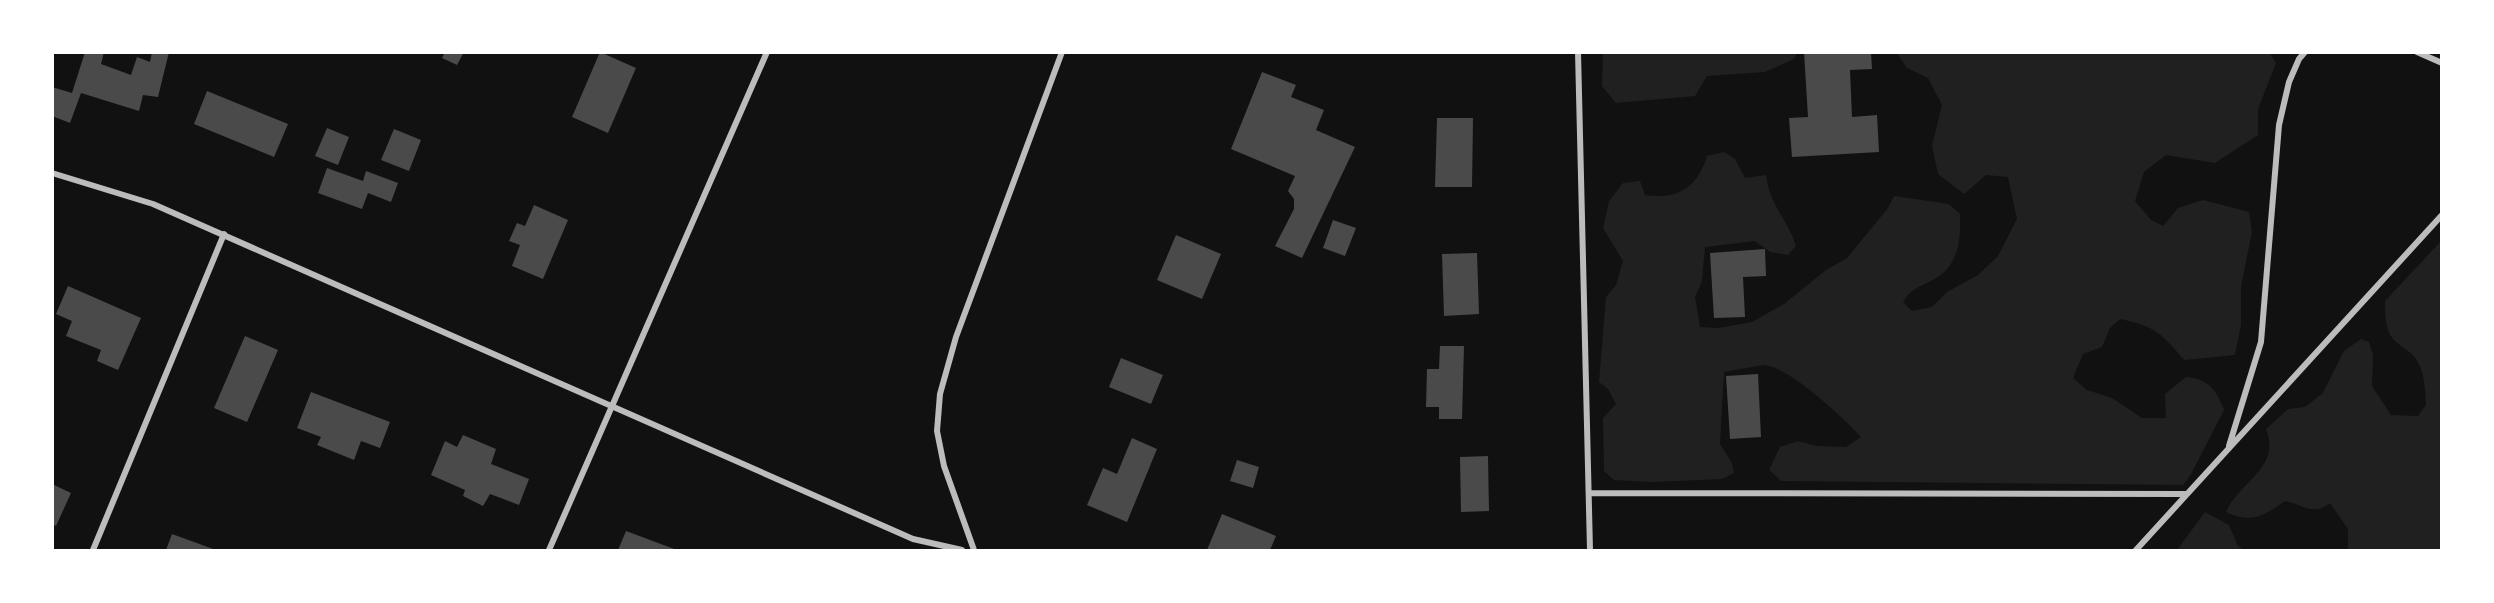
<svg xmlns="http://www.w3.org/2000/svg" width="2494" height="603" font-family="'Nunito Sans',sans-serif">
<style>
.green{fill:#202020}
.building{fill:#4a4a4a}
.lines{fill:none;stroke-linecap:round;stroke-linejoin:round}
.minor{stroke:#bcbcbc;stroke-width:6}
</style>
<rect width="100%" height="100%" fill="#111"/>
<path class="green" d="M2269 52 2276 63 2258 109V135L2215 163 2166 155 2144 172 2135 201 2151 220 2163 226 2178 208 2203 200 2249 212 2252 232 2241 286V325L2235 355 2184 360C2162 333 2154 326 2120 319L2110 328 2102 347 2083 354 2073 378 2087 390 2112 398 2142 418H2166L2165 394 2186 377C2208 379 2217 390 2224 410L2190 476 2183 485 1781 481 1769 470 1780 447 1798 441 1817 446 1846 447 1861 437C1844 418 1790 368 1765 365 1762 365 1729 371 1724 372L1720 444 1732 463 1734 473 1722 479 1652 482 1614 480 1604 471 1603 418 1616 404 1608 389 1599 382 1606 297 1616 285 1623 261 1603 228 1609 201 1623 183 1640 181 1645 195C1678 200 1697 188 1707 156L1724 152 1735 159 1745 178 1766 175C1770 206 1787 218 1796 246L1788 255 1770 252 1755 241 1705 247 1702 281 1695 297 1700 327 1718 328 1752 322 1784 304 1826 270 1847 258 1888 208 1894 196 1949 204 1960 214C1961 240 1959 266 1933 280 1919 287 1912 288 1903 302L1912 311 1932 307 1947 292 1978 275 1998 256 2017 219 2008 177 1986 175 1964 194 1938 174 1932 146 1942 105 1928 78 1907 68 1897 53Z
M1603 53V52L1797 53 1794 59 1765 72 1707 76 1695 96 1616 103 1602 86Z
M2441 241V550H2348V529L2330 503C2313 517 2303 504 2285 501 2264 516 2251 524 2226 512 2239 482 2282 467 2266 429L2288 409 2305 407 2323 393 2344 351 2361 339 2369 342 2373 355 2372 386 2391 415 2418 416 2426 405C2425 392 2425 376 2419 364 2414 353 2404 349 2395 341 2385 332 2385 314 2385 301Z
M2205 512 2229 525 2238 546 2244 550H2177Z"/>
<path class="building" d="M85 52H104L101 64 131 75 137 57 150 62 152 52H169L158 97 143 95 139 111 81 93 70 123 52 116V87L72 93Z
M445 52H464L457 65 442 58Z
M600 52 636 68 608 133 572 117Z
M1804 52H1871L1872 69 1850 70 1852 117 1877 115 1879 152 1792 157 1789 118 1808 117Z
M1262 72 1296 85 1291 97 1324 110 1316 130 1355 147 1302 258 1275 246 1294 209V199L1288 191 1295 176 1231 149Z
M207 91 288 124 274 157 194 124Z
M1437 118H1473L1472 187H1435Z
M327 128 349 137 338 165 315 156Z
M394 129 421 140 409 171 381 160Z
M327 168 363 181 366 171 398 183 391 202 368 193 362 209 318 193Z
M534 205 568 220 543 279 512 266 520 245 509 241 517 223 525 226Z
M1333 220 1356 228 1345 256 1323 248Z
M1176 235 1221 254 1202 299 1157 280Z
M1765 249 1766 276 1743 277 1745 317 1714 318 1710 253Z
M1477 253 1479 314 1444 316 1442 254Z
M68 286 141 318 118 370 97 361 101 350 66 336 72 321 56 314Z
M245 336 278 350 247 422 214 408Z
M1440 346H1464L1462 419H1439V407H1426L1427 369H1439Z
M1121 358 1163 375 1151 404 1109 387Z
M1758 374 1761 437 1730 439 1726 376Z
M311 392 390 422 380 448 361 441 354 460 317 445 321 437 297 428Z
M463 435 496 449 491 464 529 479 519 505 490 494 483 506 463 496 465 490 431 475 445 441 457 447Z
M1132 438 1157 449 1127 522 1087 505 1103 468 1117 474Z
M1488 456 1489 511 1461 512 1460 457Z
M1237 460 1259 467 1253 488 1230 481Z
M52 484 71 493 56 526 52 524Z
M1222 514 1276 536 1270 550H1207Z
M626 531 677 550H618Z
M172 534 216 550H166Z"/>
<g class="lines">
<path class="minor" d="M1578 52 1590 550
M2417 52 2442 63
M52 173 153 204 913 539 962 550
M2229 446 2261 342 2279 125 2289 82 2299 59 2305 52
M1591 493 2187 494
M93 550 224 234
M549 550 767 52
M974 550 944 466 937 431 940 394 956 337 1062 52
M2136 550 2442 215"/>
</g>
<rect width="2494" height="603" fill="none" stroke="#ffffff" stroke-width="108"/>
</svg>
